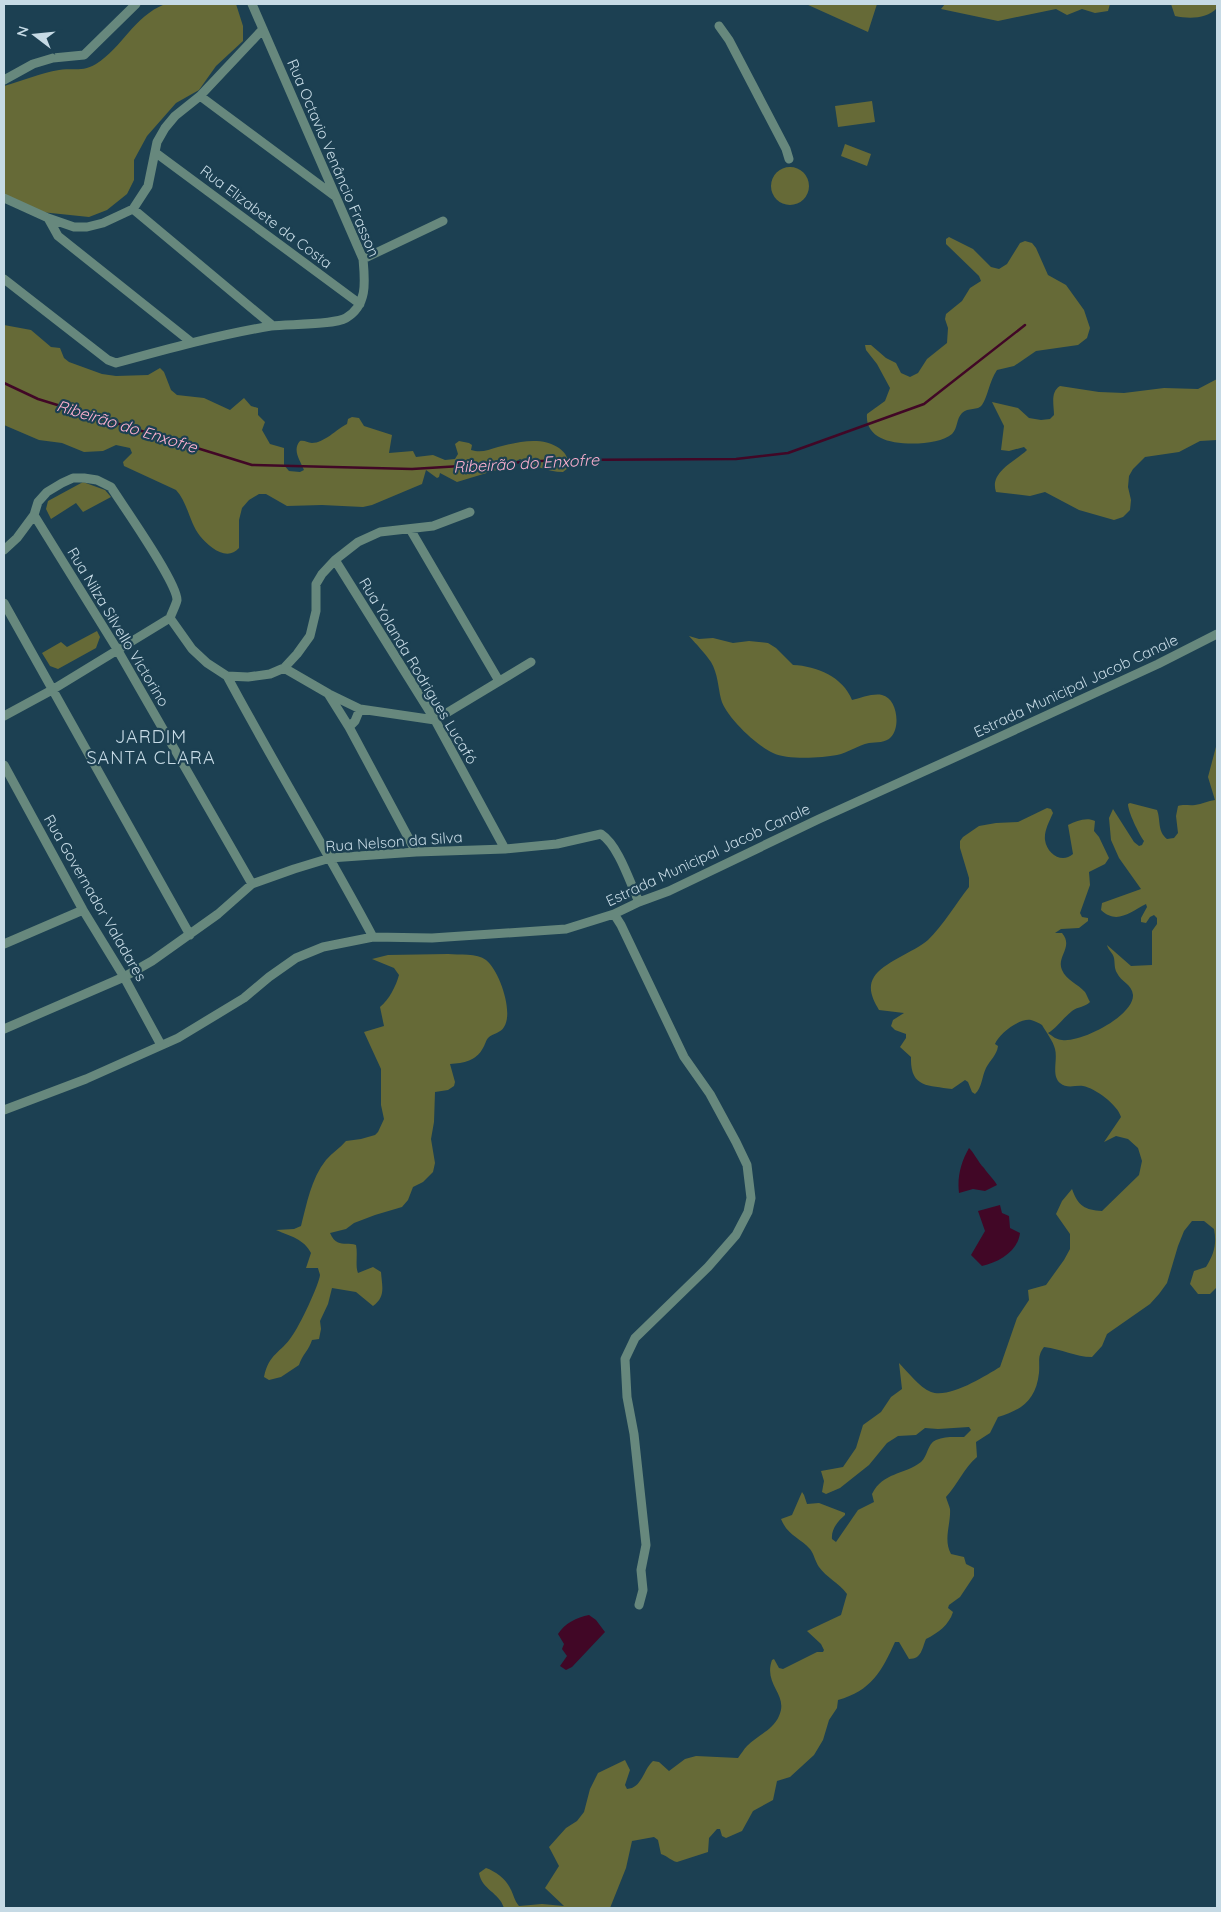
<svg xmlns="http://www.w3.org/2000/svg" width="1221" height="1912" font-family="Quicksand,sans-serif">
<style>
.green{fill:#666a37}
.water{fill:#410726}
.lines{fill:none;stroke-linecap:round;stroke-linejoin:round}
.stream{stroke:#410726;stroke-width:2.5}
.minor{stroke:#67887d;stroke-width:9}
.labels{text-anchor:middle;stroke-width:4.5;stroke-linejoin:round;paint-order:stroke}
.street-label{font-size:15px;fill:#c6dae5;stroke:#1c4052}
.water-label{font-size:16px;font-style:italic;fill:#feb1d1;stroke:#1c4052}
.quarter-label{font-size:18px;letter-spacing:1px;fill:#c6dae5;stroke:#1c4052}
</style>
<rect width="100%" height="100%" fill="#1c4052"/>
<path class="green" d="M165 4H236L243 26V41L216 66 199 90 176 103 147 136 134 160V180L127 194 107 210 89 217 41 212 4 195V86C22 81 41 73 59 70 74 68 83 72 96 64 123 47 133 17 165 4Z
M806 4H877L868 32Z
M945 4H1110L1108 11 1095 13 1082 9 1067 15 1056 9 998 21 941 9Z
M1171 4H1217V8C1207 19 1189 19 1175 16Z
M872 101 875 122 838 127 835 106Z
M845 144 871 154 867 166 841 156Z
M771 186a19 19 0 1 1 38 0a19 19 0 1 1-38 0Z
M949 237 973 249 991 267 999 269 1007 264 1020 243 1025 241 1032 243 1036 248 1048 275 1066 285 1084 310 1090 328 1087 338 1078 345 1036 351 1014 366 997 370C989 382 988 396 982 405 978 411 968 407 962 413 956 419 958 428 952 434 938 446 896 446 881 438 871 433 866 425 867 414L885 401 890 388 877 364 866 350 865 345H871L886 358 896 363 901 373 910 377 918 373 927 359 947 343 948 328 945 319 946 314 962 301 970 288 981 281 979 276 946 244V239Z
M4 325 31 330 51 347 60 348 64 358 69 362 102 374 116 376 148 375 160 368 164 372 171 390 177 395 204 398 230 410 244 398 251 406 258 408V415L265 422 262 430 270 444 284 448V465L289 471 300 472 304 470C300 460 292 450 300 441 305 440 307 443 312 443 324 443 337 429 347 424L348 419 352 417 359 418 364 426 392 435 389 453 413 451 416 457 433 455 445 460 455 459 458 454 455 444 459 441 469 443 472 445 471 450C481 453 488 450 498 447 518 442 541 436 559 448 566 453 569 459 568 468L563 472C547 472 534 465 520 459L503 468 457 482 440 473 439 477 437 478 426 470 422 484 372 505 363 507 322 505 287 506 266 494H259L249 500 242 508 239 520V548C227 562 209 547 200 536 189 522 188 503 176 490L124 466 123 462 132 453 130 448 116 445 103 451 84 452 62 443 39 440 4 425Z
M1217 379V440L1200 441 1179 452 1145 457 1133 469 1129 476 1128 487 1131 500 1130 510 1123 517 1114 520 1079 510 1045 492 1030 496 996 492C989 472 1016 461 1027 450L1024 447 1009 451 1001 450 1004 426 992 402 1018 408 1029 418 1041 420 1050 419 1054 415C1054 405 1050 392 1060 386L1099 392 1124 393 1164 388 1198 389Z
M83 482 105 490 111 497 83 512 76 503 51 519 46 509 48 501Z
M97 631 100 637 96 648 58 669 50 666 42 653 61 642 67 647Z
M689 636 699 639 713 638 733 643 749 641 768 643 776 648 793 665C817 666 843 677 852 700 861 698 873 693 882 695 897 698 901 727 891 737 886 743 876 742 869 743 858 745 848 753 837 755 821 758 787 760 773 753 757 746 725 716 721 699 718 687 718 674 711 662 705 653 696 644 689 636Z
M1217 743V1287L1210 1294H1198L1190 1284 1194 1271 1206 1267C1214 1254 1217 1244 1214 1229L1204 1221H1192L1184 1231 1178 1246 1167 1283 1159 1294 1150 1304 1107 1334 1102 1346 1092 1357C1075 1357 1062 1349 1044 1347 1037 1356 1040 1362 1039 1373 1036 1400 1022 1410 998 1417L990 1433 976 1442 977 1457C964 1468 958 1484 946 1497 947 1501 949 1505 950 1509 951 1524 943 1540 951 1554L964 1557 966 1564 974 1568V1576L960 1597 949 1605 948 1608 953 1612C949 1625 938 1633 926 1639 922 1648 922 1659 909 1659L899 1642H895C882 1671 871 1691 838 1700L837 1708 829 1720 823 1740 814 1755 790 1777 777 1781 773 1800 753 1811 742 1831 726 1838 722 1836 720 1829H717L709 1838 708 1852 677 1862C671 1861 668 1856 661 1854L658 1840 654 1837 632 1841 626 1868 610 1908H504C499 1892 482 1890 479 1873L486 1868C495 1871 506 1879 510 1888 514 1895 514 1900 519 1906L542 1904 564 1906 545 1888 559 1866 549 1847 566 1828 577 1821 584 1812 590 1789 598 1773 625 1760 630 1770 625 1785 627 1789C642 1788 643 1770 653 1761L659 1762 669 1771 685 1759 696 1756 738 1758C741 1754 744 1749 747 1746 758 1735 773 1730 779 1716 789 1694 763 1685 772 1660L774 1659 779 1668 783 1669 817 1652H823L824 1650 821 1644 807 1631 841 1615 847 1594C839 1583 826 1577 819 1567 815 1561 814 1554 810 1549 799 1537 788 1536 781 1519L792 1515 802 1492 804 1495 807 1504 819 1503 845 1513V1515C838 1521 831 1529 832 1539L836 1542 858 1510 874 1502 872 1494C883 1472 904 1475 921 1462 928 1456 927 1444 936 1440 945 1436 955 1437 964 1437L971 1430 969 1427 938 1429 925 1428 916 1435 898 1436 887 1443 869 1465 840 1488 826 1494 822 1492 824 1481 821 1471 843 1467 856 1448 863 1425 881 1412 891 1397 902 1389 899 1363C908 1372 919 1387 931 1392 949 1399 985 1376 1000 1367L1017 1318 1029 1300 1028 1290 1046 1285 1064 1260 1070 1249V1234L1056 1214 1062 1201 1072 1189C1078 1206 1085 1210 1102 1211L1139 1175 1142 1161 1138 1148 1128 1139 1116 1136 1104 1142 1121 1117C1118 1105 1095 1088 1083 1086 1075 1085 1067 1089 1060 1083 1051 1075 1058 1060 1055 1049 1053 1041 1046 1032 1042 1025 1039 1023 1035 1021 1031 1020 1019 1018 999 1034 995 1044L998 1046C997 1055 990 1060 986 1068 982 1076 982 1088 975 1094L972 1092 968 1082 965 1080 952 1089C928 1085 910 1088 911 1057L900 1047 906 1038V1034L895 1030 891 1026 893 1020 904 1013 879 1010C873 1000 867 988 874 977 882 963 914 952 928 940 942 927 957 902 969 887V878L960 848V841L963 837 979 826 996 823 1018 822 1047 808 1051 809 1053 813C1049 822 1044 831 1045 840 1047 854 1062 864 1073 854L1068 825C1077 821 1086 817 1095 821L1094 831 1099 837 1109 858 1105 864 1089 872 1090 885 1080 913 1082 917 1088 918V921L1079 928 1061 929 1055 933H1062C1074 947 1056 957 1062 970 1066 980 1078 984 1085 992 1087 995 1088 999 1090 1002 1085 1007 1077 1007 1072 1011 1063 1018 1057 1028 1048 1033 1052 1036 1057 1040 1062 1040 1080 1043 1134 1016 1133 995 1132 984 1121 982 1117 973 1114 968 1115 963 1114 958 1113 953 1108 950 1107 945L1131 966 1152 965V931L1157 924V918L1154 915 1150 917 1146 923 1141 922V918L1147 907 1146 904C1130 912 1117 925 1101 910L1102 903 1141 889 1119 858 1111 840 1109 818 1113 809 1134 842 1139 846 1142 845 1144 841C1139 834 1128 812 1128 804L1130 803 1157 810C1161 820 1157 831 1167 839L1174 838 1178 833 1176 816 1178 806C1184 804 1189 806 1195 805 1202 804 1208 801 1215 800L1208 777Z
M448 954C459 955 477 953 486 960 499 970 514 1012 504 1027 501 1033 493 1033 488 1038 486 1040 485 1045 483 1048 476 1061 464 1063 450 1064L455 1082 454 1086 448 1090 435 1092 434 1122 431 1139 435 1163 433 1172 423 1182 413 1187 408 1200 402 1207 375 1215 354 1223 346 1229 330 1233C337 1249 346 1241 356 1245 358 1254 355 1266 358 1273L373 1267 381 1272C382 1286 386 1297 373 1306L356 1292 332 1288 328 1304 320 1321 321 1329 319 1339 312 1340C309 1350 302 1355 299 1365L281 1377 269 1380 264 1377C269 1353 281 1353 292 1336 299 1327 319 1285 320 1275 320 1274 318 1269 318 1268H306L311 1253C304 1239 290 1236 276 1230L294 1229 301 1226C307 1203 311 1179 326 1160 332 1153 340 1148 346 1141L361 1139 375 1135 378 1132 384 1119 381 1105V1069L364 1032 384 1026 380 1007C389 1000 396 986 399 975L394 968 372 959 388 955Z"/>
<path class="water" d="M969 1148C975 1154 978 1162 984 1168 988 1174 993 1178 997 1185L985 1191 973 1189 959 1193C957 1177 961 1162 969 1148Z
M1000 1205 1002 1213 1009 1216 1010 1228 1020 1233C1018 1251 999 1262 982 1266L971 1255 985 1231 978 1211Z
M589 1615 596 1620 605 1632 572 1667 566 1670 560 1666 567 1656 562 1649 564 1644 558 1634C564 1624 577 1617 589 1615Z"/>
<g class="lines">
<path class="stream" d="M4 383 38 399 252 465 412 469 558 460 736 459 788 453 924 404 1025 325"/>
<path class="minor" d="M719 26 729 40 786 149 789 159
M4 80 33 64 53 58 84 55 136 4
M200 96 336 197
M156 153 360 304
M4 198 48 218 74 227H87L103 223 133 209 148 186 157 142 165 128 175 116 200 96 263 29
M133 209 273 326
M48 218 58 236 191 342
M363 259 443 221
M4 279 108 360 116 363C167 349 218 335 271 326 289 324 334 325 346 318 368 305 365 281 363 259L252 4
M34 515 117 649 252 884
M410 529 499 681
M4 550 17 538 34 515 38 502 47 492 62 483 73 478H84L97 480 111 487C123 506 177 582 177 600 176 605 172 612 170 618
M335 560 435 720 505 849
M4 603 190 935
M170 618 192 649 207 663 227 676 248 677 270 674 284 668 297 654 310 636 316 611V584L322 574 335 560 358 542 380 532 433 526 470 512
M284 668 329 694 360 709 435 720 531 662
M227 676C274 764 326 849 373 937
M329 695 349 727 416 852
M4 716 52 690 170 618
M349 727 355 721 360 709
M4 765 83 910 124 977 161 1045
M614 914 621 925 684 1057 710 1094 736 1142 747 1165 751 1198 748 1212 736 1235 708 1267 635 1338 625 1359 627 1397 634 1434 646 1545 641 1570 643 1590 639 1605
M4 944 83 910
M4 1029 124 977 152 961 218 914 252 884 294 869 330 858 416 852 505 849 557 844 601 834C619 846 630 883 639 902
M4 1110 86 1079 178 1038 244 998 269 977 296 958 323 947 373 937 432 938 566 929 614 914 639 902 669 891 819 819 980 746 1158 664 1217 634"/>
</g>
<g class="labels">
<g class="street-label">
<text transform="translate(333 158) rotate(67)" y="5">Rua Octavio Venâncio Frasson</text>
<text transform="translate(266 217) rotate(37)" y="5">Rua Elizabete da Costa</text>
<text transform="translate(118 627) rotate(59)" y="5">Rua Nilza Silvello Victorino</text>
<text transform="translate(418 671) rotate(59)" y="5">Rua Yolanda Rodrigues Lucafó</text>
<text transform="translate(1076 686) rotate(-25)" y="5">Estrada Municipal Jacob Canale</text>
<text transform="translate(394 842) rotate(-4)" y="5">Rua Nelson da Silva</text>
<text transform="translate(708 855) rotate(-25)" y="5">Estrada Municipal Jacob Canale</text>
<text transform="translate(95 898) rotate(60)" y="5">Rua Governador Valadares</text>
</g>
<g class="water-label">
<text transform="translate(127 426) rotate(17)" y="6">Ribeirão do Enxofre</text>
<text transform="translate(526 463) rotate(-3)" y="6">Ribeirão do Enxofre</text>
</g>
<g class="quarter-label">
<text x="151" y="743">JARDIM<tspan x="151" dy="21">SANTA CLARA</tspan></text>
</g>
</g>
<rect width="1221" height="1912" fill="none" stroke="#c6dae5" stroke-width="10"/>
<g transform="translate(35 35) rotate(286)" stroke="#1c4052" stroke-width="4" paint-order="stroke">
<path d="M0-4L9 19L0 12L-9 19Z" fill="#c6dae5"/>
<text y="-8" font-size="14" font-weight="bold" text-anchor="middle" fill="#c6dae5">N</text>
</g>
</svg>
